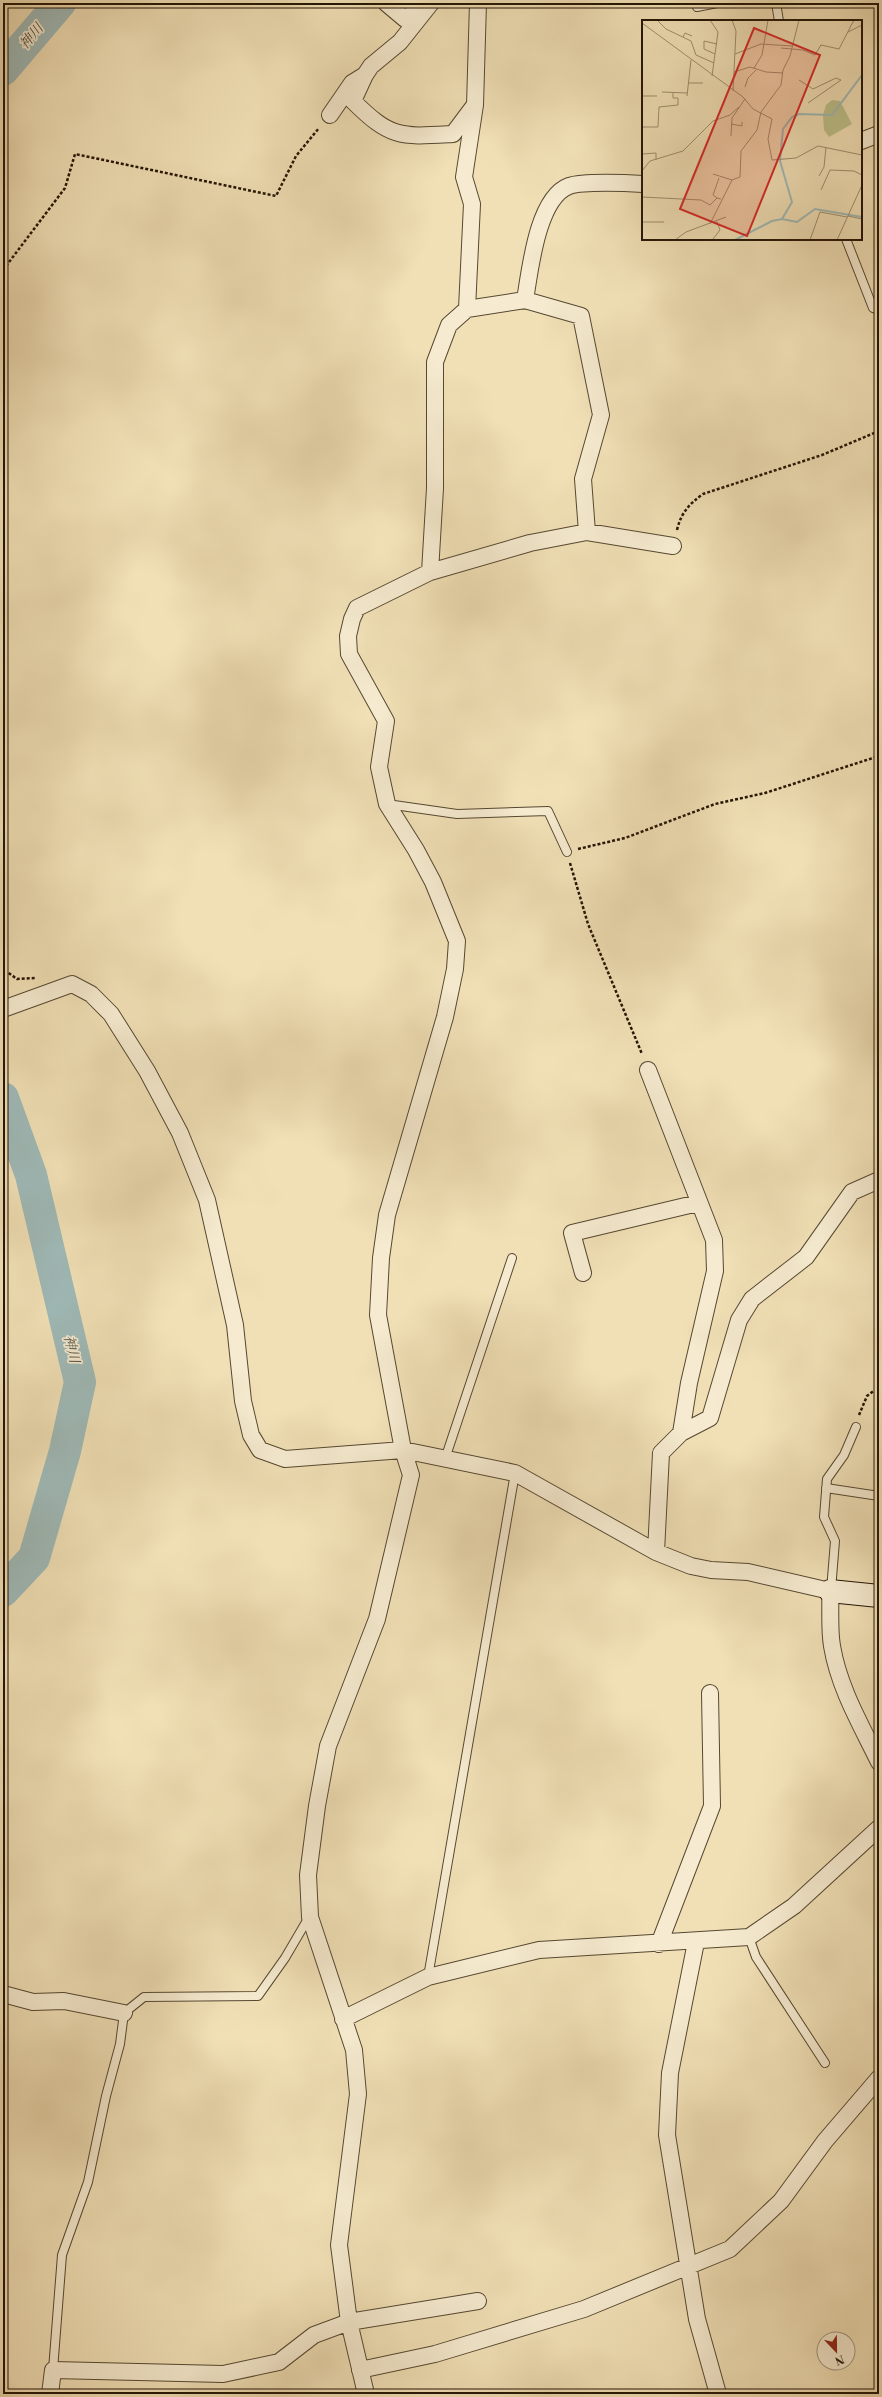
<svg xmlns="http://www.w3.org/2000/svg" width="882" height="2397" font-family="'Libre Bodoni','Noto Serif JP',serif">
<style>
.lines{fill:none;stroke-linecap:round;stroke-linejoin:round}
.river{stroke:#9fbab8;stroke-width:32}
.lane-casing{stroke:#564831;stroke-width:10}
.street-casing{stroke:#564831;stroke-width:18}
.secondary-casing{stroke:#231505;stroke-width:24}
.path{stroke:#231505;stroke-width:2.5;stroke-dasharray:3 2;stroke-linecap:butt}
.lane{stroke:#f6ebd0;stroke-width:8}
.street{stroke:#f6ebd0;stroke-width:16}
.secondary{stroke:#f6ebd0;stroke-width:22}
.labels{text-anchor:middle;stroke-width:3.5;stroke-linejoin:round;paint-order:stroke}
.water-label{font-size:14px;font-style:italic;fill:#4e4f44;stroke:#f6ebd0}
.inset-river{fill:none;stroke:#9fbab8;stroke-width:2}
.inset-road{fill:none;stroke:#9f8f6f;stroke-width:1}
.view{fill:#d62828;fill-opacity:0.15;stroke:#d62828;stroke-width:2}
.inset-edge{fill:none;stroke:#231505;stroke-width:2}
</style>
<rect width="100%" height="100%" fill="#f1e0b6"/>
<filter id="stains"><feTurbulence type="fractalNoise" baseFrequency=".005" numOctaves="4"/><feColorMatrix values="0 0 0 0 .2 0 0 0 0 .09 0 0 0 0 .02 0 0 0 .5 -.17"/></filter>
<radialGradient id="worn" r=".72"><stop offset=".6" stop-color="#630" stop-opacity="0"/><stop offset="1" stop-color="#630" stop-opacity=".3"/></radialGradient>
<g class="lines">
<path class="river" d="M3 70 60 3
M3 1098 31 1175 80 1382 65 1451 34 1558 3 1591"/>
<defs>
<path id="lane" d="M776 3 779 21
M697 7 717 3
M846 239 873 308 879 310
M387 804 457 814 548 811 567 852
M445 1459 512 1258
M826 1488 879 1496
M831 1590 835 1541 824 1517 827 1479 844 1455 856 1427
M749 1937 756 1957 825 2063
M428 1977 515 1473
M53 2370 62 2255 88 2182 106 2096 120 2044 124 2013 144 1997 258 1996 285 1958 309 1917"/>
<path id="street" d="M386 3 405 19 422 6
M365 75 353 101C391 139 401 137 453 134L474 106
M330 115 352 83 365 75 371 66 400 42 431 3
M861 141 879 134
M525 300 581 316 601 415 583 479 587 532
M467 309 472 204 464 177 475 105 478 3
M430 572 530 543 587 532 673 546
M3 1009 72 984 91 994 111 1014 147 1071 180 1133 207 1200 235 1325 243 1401 251 1435 260 1450 285 1459 403 1450 515 1473 656 1552 691 1566 711 1570 748 1572 830 1591C831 1609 829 1629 832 1646 839 1688 861 1725 879 1762
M648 1070 714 1240 715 1271 689 1383 681 1433
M583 1273 572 1233 698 1203
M656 1552 661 1453 681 1433 710 1418 739 1320 752 1299 806 1257 852 1192 879 1180
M696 1942 670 2073 667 2135 697 2319 718 2394
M659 1944 712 1806 710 1693
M3 1994 33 2002 64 2001 124 2013
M343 2019 428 1977 539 1950 749 1937 794 1906 879 1828
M360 2370 435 2354 584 2309 730 2249 781 2201 825 2141 879 2078
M50 2394 53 2370 223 2374 279 2362 314 2335 349 2322 478 2301
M366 2394 349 2322 339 2245 358 2094 354 2050 310 1917 308 1875 317 1806 328 1746 377 1619 411 1475 403 1450 378 1315 381 1258 387 1215 445 1017 455 969 457 941 433 882 416 850 387 804 379 767 386 721 349 654 348 636 352 619 357 608 430 572 435 488V362L449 325 467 309 525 300C530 271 537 198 569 186 583 181 628 183 643 184"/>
<path id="secondary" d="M830 1591 879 1596"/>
</defs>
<use href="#lane" class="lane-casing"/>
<use href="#street" class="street-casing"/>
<use href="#secondary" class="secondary-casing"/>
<path class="path" d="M3 270 65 188 75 154 276 196 296 156 319 128
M677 530C681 513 689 504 703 494L822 455 879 431
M578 849 625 838 715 804 765 793 879 756
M570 863 588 924 642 1054
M3 965 6 971 17 979 36 978
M859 1415 867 1396 879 1387"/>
<use href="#lane" class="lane"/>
<use href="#street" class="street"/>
<use href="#secondary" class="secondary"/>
</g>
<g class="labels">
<g class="water-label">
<text transform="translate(31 36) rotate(-50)" y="5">神川</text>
<text transform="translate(72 1349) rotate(77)" y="5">神川</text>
</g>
</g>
<g transform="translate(642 20)">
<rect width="220" height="220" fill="#f1e0b6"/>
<path d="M190 80 198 81 210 104 187 117 182 110 181 95 184 85Z" fill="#bdc18c"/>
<path class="inset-river" d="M140 199 150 182 138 141 141 109 150 97 157 94 190 95 220 55M93 220 130 201 140 199 155 202 173 189 220 197"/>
<path class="inset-road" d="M15 0 24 9 49 21 54 35 72 43M68 0 76 12 70 56M90 0 94 11 91 71M0 3 101 77 111 89 130 99 126 119 130 140 154 138 176 126 220 135M206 12 220 5M41 17 43 13 50 16M139 28 161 30 173 35 179 25 197 29 212 0M73 34 62 29V21L75 24M93 34 119 24 150 26M112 48 120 35 126 0M92 52 108 47 124 52 141 53M157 60 171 69 194 58 199 60 166 83M46 63H61M103 67 106 58 114 50M20 72 45 73M0 76H15M45 76 49 40M89 104 100 106V102M0 107H16L17 87 36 85V78H31V73M89 116 90 98 103 79M0 134 14 133V140M0 151 8 141 41 131 71 101 88 95 97 87M71 154 90 160M177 156 182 147 184 127M179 170 188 150 212 151 220 155M0 177 59 180 68 185 75 178 79 179M75 178 71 175 77 158M206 196 220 199M0 202H22M68 204 90 160 98 157 99 131 115 110 119 92 139 65 141 50 148 36 157 0M71 219 78 210 75 202 73 203M33 220 44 212 84 197M168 220 178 192 205 197M195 220 220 165"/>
<path class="view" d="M112 8 178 35 105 216 38 189Z"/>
<rect width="220" height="220" class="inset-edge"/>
</g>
<rect width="882" height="2397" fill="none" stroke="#f1e0b6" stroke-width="16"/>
<rect x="4" y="4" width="874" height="2389" fill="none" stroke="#231505" stroke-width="2"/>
<rect x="8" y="8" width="866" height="2381" fill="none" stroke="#231505"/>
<g transform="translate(836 2351) rotate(158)"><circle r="19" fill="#f6ebd0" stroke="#a2957f"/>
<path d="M0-3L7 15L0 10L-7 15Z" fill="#8f2418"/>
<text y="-6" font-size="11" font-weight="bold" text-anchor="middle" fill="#231505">N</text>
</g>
<rect width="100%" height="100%" filter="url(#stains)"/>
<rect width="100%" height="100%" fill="url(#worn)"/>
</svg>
